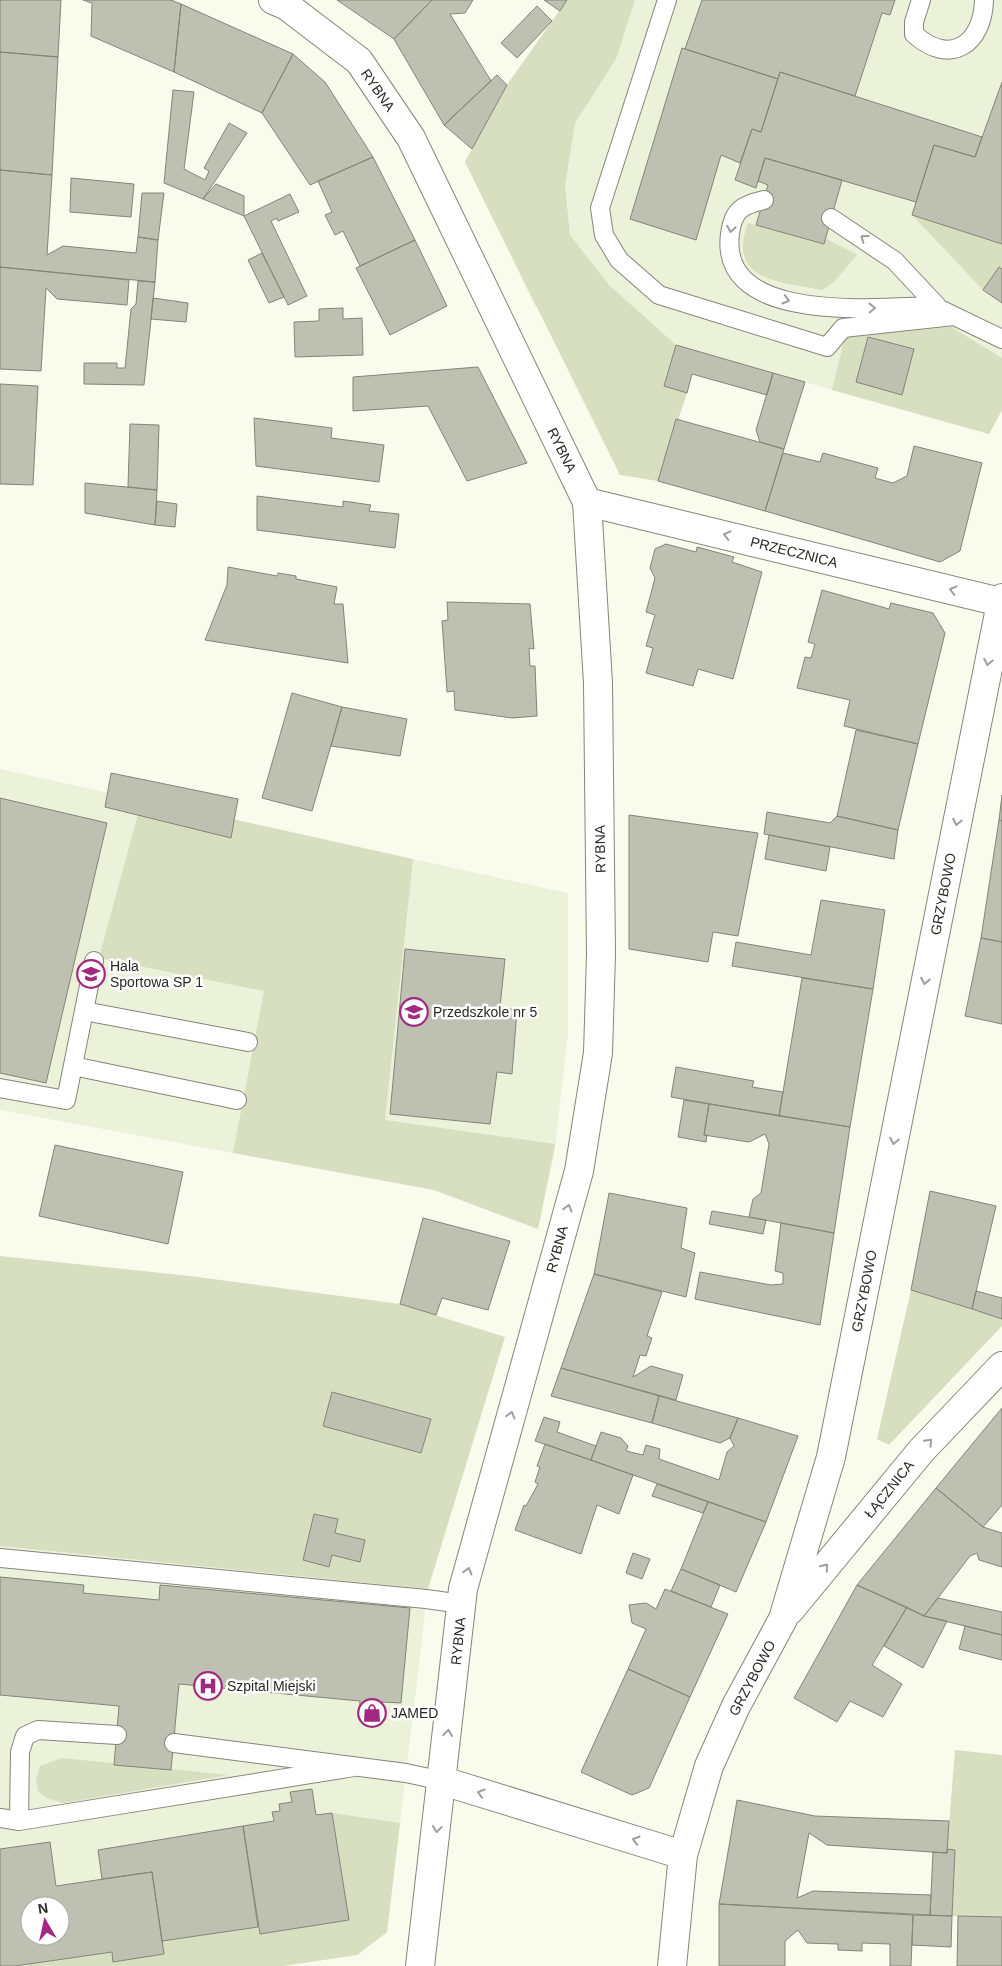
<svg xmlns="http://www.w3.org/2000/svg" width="1002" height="1966" font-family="Helvetica,sans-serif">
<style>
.built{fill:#ecf1da;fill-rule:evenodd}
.green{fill:#d8dec0}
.building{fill:#bec1b2;stroke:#828577;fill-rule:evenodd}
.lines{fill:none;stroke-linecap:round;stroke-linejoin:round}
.lane-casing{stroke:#848679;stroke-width:20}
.street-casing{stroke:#848679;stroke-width:30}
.lane{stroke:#fff;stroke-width:18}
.street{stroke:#fff;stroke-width:28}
.oneway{stroke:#9e9f9c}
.labels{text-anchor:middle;stroke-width:5;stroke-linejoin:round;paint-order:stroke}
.street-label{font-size:14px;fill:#282923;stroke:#fff}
.poi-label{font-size:14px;fill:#282923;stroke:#fff;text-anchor:start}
</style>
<rect width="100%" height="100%" fill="#f9fcec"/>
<path class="built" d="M567 0H1002V410L989 434 535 306 465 162 507 85Z
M0 769 568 893V1033L554 1156 538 1229 434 1190 0 1110Z
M0 1546 428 1589 387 1932 357 1955 283 1966H0ZM30 1906H60V1936H30Z"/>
<path class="green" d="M567 0H635L616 59 575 123 565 186 570 235 609 285 676 345 664 386 687 393 658 481 620 475 465 162 507 85Z
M912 215 1002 244V269L999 267 983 290Z
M748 223 823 244 825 238 857 255 833 283 822 290C781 282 726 281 748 223Z
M951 327 1002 358V410L989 434 832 390 845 337Z
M142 799 413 859 385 1120 555 1144 538 1229 434 1190 233 1153 264 991 99 958Z
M0 1256 190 1276 400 1304 505 1337 428 1589 0 1546Z
M911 1290 1002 1319V1326L889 1445 877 1439Z
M955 1750 1002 1755V1917L952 1916 955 1850 947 1849Z
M62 1758 228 1775 64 1803 49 1799 38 1792 36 1779 40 1766Z
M332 1813 400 1823 387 1932 357 1955 283 1966H29L28 1964 112 1952 113 1962 164 1954 162 1941 258 1927 260 1934 349 1920Z"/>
<path class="building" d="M0 0H61L58 57 0 52Z
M83 0H171L181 4 174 72 91 36 92 3Z
M337 0H432L394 39Z
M432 0H473L465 13 450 14 491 81 444 125 394 39Z
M544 0H567L560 11Z
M702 0H895L890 15 882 13 855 96 780 72 778 79 685 49Z
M181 4 293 54 262 113 174 72Z
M537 6 552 21 517 58 501 43Z
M682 48 778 79 761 132 752 129 740 163 721 155 696 240 630 219Z
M0 52 58 57 52 175 0 170Z
M293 54 325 82 373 157 310 185 262 113Z
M780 72 982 137 975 157 934 145 916 202 765 158 756 188 735 180 752 129 761 132Z
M497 75 507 85 472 149 444 125Z
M1002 82V244L912 215 934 145 975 157Z
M173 90 194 92 184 169 205 180 209 171 204 168 229 123 247 133 203 199 164 183Z
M373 157 415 240 360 266 343 231 335 235 325 215 332 212 318 181Z
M765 158 842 180 824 244 756 225 768 185 758 181Z
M0 170 52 175 47 255 63 246 136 253 138 237 158 240 155 282 0 267Z
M71 178 134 184 131 217 70 212Z
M216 184 244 196V216L203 199Z
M142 193H164L158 240 138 237Z
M290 194 299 212 278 221 277 218 271 221 307 296 288 305 244 216Z
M415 240 447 306 390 335 356 268Z
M262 253 284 297 269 303 248 260Z
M0 267 129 280 127 305 57 299 46 288 41 371 0 369Z
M999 267 1002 269V303L983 290Z
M138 281 155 282 144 385 84 384V363H117V368H125L131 309 136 304Z
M153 298 188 303 186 322 151 319Z
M343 308V319L362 318 363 355 295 357 294 322 319 321V309Z
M868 337 914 349 902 395 856 382Z
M676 345 773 373 767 395 692 374 687 393 664 386Z
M478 367 527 463 467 481 428 406 353 411V377Z
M773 373 805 382 784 449 760 442 756 430Z
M0 384 38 386 33 485 0 484Z
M254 418 332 428 331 438 384 445 379 482 256 466Z
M676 419 784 449 765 511 658 481Z
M130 424 159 425 157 490 128 487Z
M914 446 982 463 960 551 940 562 765 511 783 453 820 462 823 453 878 468 875 478 893 483 907 476Z
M85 483 157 490 155 525 85 513Z
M257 496 343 507V501L371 505 369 511 399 514 395 548 257 530Z
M157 501 177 504 175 527 155 525Z
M666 544 696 552 697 547 734 557 732 562 762 572 733 679 698 669 693 686 646 673 653 648 646 646 655 615 646 612 655 578 650 568 655 549Z
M228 567 277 576 278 573 296 576V579L337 587 334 604H343L348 663 205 640 227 585Z
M822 590 889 609 891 603 933 613 945 633 918 744 844 726 850 700 797 688 805 657 811 658 815 644 808 642Z
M447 602 530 604 534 649 529 648 530 666H535L537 716 512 718 455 710 454 691 447 692 442 621 448 620Z
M292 693 342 707 312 811 262 798Z
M342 707 407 719 400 756 331 746Z
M856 730 918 744 898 830 837 816Z
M111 773 238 799 231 838 105 807Z
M1002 795V821L999 820Z
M0 798 107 823 46 1083 0 1073Z
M767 812 830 823 837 816 898 830 894 859 764 834Z
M629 815 758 833 738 936 713 932 708 962 629 949Z
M999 820 1002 821V942L981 938Z
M769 835 830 847 826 871 765 859Z
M821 900 885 910 873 989 732 966 736 942 811 955Z
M981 938 1002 942V1024L965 1016Z
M405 949 505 959 500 1007 517 1010 512 1074 497 1072 490 1124 390 1114Z
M802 978 873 989 850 1127 779 1116Z
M676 1067 754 1081 752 1087 783 1092 779 1116 671 1097Z
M684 1100 709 1104 704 1135H707L706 1142 678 1137Z
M709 1104 850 1127 834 1233 749 1217 753 1199 761 1193 769 1144 765 1134 749 1142 704 1135Z
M55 1145 183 1172 168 1244 39 1216Z
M930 1191 996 1206 972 1309 911 1290Z
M609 1193 687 1208 681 1248 695 1253 686 1297 594 1274Z
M712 1211 766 1220 763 1234 709 1224Z
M423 1218 510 1241 488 1310 442 1298 436 1315 400 1304Z
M781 1223 834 1233 820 1325 695 1299 700 1272 771 1285 783 1284V1273L775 1271Z
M594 1274 662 1292 647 1336 652 1338 646 1356 640 1355 633 1377 651 1366 683 1375 676 1400 561 1368Z
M976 1291 1002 1298V1319L972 1309Z
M561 1368 659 1396 652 1423 551 1396Z
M332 1392 431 1419 421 1453 323 1426Z
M659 1396 738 1418 730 1438 720 1443 652 1423Z
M1002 1408V1505L983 1527 936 1488Z
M544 1417 560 1422 557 1432 596 1446 591 1460 535 1441Z
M738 1418 798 1436 766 1522 591 1460 601 1432 621 1438 628 1446 626 1451 643 1455 646 1445 660 1449 659 1459 719 1480 727 1452 734 1446 730 1438Z
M545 1444 633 1475 619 1514 597 1505 581 1554 515 1530 524 1505 526 1506 538 1484 535 1482 540 1467 537 1466Z
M657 1484 708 1502 703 1513 652 1496Z
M936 1488 983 1527 1002 1533V1567L979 1560 977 1553 970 1556 924 1616 857 1585Z
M708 1502 766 1522 736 1592 681 1569Z
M314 1514 338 1519 335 1533 365 1540 360 1562 332 1555 329 1567 303 1560Z
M633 1553 650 1559 642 1579 626 1573Z
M681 1569 720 1585 711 1607 671 1591Z
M0 1577 84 1585 83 1593 159 1600 160 1585 410 1608 401 1703 382 1702 381 1720 359 1718 360 1701 179 1684 171 1770 114 1765 119 1706 0 1695Z
M857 1585 907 1607 872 1665 902 1684 883 1717 850 1701 837 1722 794 1698Z
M665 1589 728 1614 690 1697 628 1669 646 1629 632 1623 629 1605 646 1603 656 1609Z
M938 1598 1002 1612V1635L924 1616Z
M907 1607 924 1616 947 1621 923 1668 884 1646Z
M965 1626 1002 1635V1660L959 1649Z
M628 1669 690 1697 649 1788 632 1795 581 1772Z
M312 1789 316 1815 332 1813 349 1920 260 1934 243 1826 274 1821 272 1812 280 1811 279 1804 292 1802 290 1792Z
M737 1800 815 1816 949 1821 947 1853 827 1845 809 1833 797 1898 813 1891 931 1895 930 1915 719 1904Z
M243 1826 258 1927 162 1941 152 1872 102 1879 98 1850Z
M50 1842 56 1886 152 1872 164 1954 113 1962 112 1952 15 1966H0V1849ZM30 1906H60V1936H30Z
M947 1849 955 1850 952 1916 930 1915 933 1852 947 1853Z
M719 1904 913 1915 911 1966H890V1944L862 1943V1951L838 1950V1944L807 1943 798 1930 785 1941V1966H719Z
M913 1915 952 1916 951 1947 912 1945Z
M958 1916 1002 1917V1966H957Z"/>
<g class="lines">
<defs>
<path id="lane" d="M667 0 600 208 604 235 619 260 659 295 827 347 843 328 954 316
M921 0 914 22V34C950 67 983 44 984 0
M764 200C742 205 733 210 730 234 718 326 882 307 937 306L895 261 831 218
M944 311 1002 339
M84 1011 248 1042
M73 1066 237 1100
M0 1088 66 1100 94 961
M0 1558 426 1599 462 1604
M174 1743 406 1773 443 1781
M0 1818 19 1821 354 1767
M19 1821 20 1752 25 1736 38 1730 117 1735"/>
<path id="street" d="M273 0 287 6 359 61 411 138 587 502 598 683 601 955 598 1053 579 1171 463 1589 420 1966
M587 502 1000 602
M790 1610 921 1451 1002 1366
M443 1781 683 1855
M672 1966 683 1855 709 1766 736 1706 783 1619 831 1457 1002 598"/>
</defs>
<use href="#lane" class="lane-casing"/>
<use href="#street" class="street-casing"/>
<use href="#lane" class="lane"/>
<use href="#street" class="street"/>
</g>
<defs><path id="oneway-chevron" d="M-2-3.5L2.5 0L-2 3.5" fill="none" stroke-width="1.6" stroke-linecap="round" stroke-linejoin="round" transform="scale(1.25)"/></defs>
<g class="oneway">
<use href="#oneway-chevron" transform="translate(731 229) rotate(100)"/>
<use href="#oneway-chevron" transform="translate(864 238) rotate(-144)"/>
<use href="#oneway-chevron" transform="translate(786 300) rotate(16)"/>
<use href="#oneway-chevron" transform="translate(872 308) rotate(-1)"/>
<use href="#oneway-chevron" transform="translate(727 535) rotate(-166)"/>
<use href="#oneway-chevron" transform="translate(953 590) rotate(-166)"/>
<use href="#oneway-chevron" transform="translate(988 662) rotate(101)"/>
<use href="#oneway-chevron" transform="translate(957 822) rotate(101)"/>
<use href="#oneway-chevron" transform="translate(925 981) rotate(101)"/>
<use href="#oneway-chevron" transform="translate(894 1141) rotate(101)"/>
<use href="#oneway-chevron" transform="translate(568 1208) rotate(-75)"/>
<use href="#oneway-chevron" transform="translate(511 1415) rotate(-75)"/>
<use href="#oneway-chevron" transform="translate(929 1442) rotate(-46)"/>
<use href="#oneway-chevron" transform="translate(825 1567) rotate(-51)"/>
<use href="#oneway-chevron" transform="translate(468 1571) rotate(-75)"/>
<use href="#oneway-chevron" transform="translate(448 1733) rotate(-84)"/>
<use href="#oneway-chevron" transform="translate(481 1793) rotate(-163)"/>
<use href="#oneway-chevron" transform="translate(437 1829) rotate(97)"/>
<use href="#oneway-chevron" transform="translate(636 1840) rotate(-163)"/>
</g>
<defs>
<symbol id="school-ring" viewBox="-11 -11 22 22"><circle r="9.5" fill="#fff" stroke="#a12980" stroke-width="1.5"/><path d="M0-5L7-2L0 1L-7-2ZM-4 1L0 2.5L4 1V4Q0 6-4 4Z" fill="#a12980"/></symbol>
<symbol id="hospital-ring" viewBox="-11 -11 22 22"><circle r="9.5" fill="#fff" stroke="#a12980" stroke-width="1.5"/><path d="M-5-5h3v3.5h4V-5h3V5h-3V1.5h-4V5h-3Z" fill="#a12980"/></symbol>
<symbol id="shop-ring" viewBox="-11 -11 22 22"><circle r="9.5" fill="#fff" stroke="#a12980" stroke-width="1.5"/><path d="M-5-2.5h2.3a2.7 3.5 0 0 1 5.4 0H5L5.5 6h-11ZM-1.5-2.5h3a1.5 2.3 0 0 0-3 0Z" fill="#a12980"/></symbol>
</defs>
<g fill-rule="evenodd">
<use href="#school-ring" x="75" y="958" width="32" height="32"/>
<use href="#school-ring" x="398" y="996" width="32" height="32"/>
<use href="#hospital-ring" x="192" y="1670" width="32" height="32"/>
<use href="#shop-ring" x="356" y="1697" width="32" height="32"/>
</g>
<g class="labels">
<g class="street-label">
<text transform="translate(378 90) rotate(55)" y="5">RYBNA</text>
<text transform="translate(562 450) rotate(64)" y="5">RYBNA</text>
<text transform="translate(794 552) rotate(14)" y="5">PRZECZNICA</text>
<text transform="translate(600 849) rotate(-91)" y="5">RYBNA</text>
<text transform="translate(943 894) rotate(-79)" y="5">GRZYBOWO</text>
<text transform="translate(557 1249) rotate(-75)" y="5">RYBNA</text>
<text transform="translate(864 1291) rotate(-79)" y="5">GRZYBOWO</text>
<text transform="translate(889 1489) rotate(-51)" y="5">ŁĄCZNICA</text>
<text transform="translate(458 1641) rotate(-84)" y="5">RYBNA</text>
<text transform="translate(752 1678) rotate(-62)" y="5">GRZYBOWO</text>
</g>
<g class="poi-label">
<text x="110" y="971">Hala<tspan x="110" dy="16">Sportowa SP 1</tspan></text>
<text x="433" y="1017">Przedszkole nr 5</text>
<text x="227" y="1691">Szpital Miejski</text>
<text x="391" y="1718">JAMED</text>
</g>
</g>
<g transform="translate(45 1921) rotate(351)"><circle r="24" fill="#ffffff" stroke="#a9a9a7"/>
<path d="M0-4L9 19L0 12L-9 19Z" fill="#a12980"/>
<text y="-8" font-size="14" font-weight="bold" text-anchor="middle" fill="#282923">N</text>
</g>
</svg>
